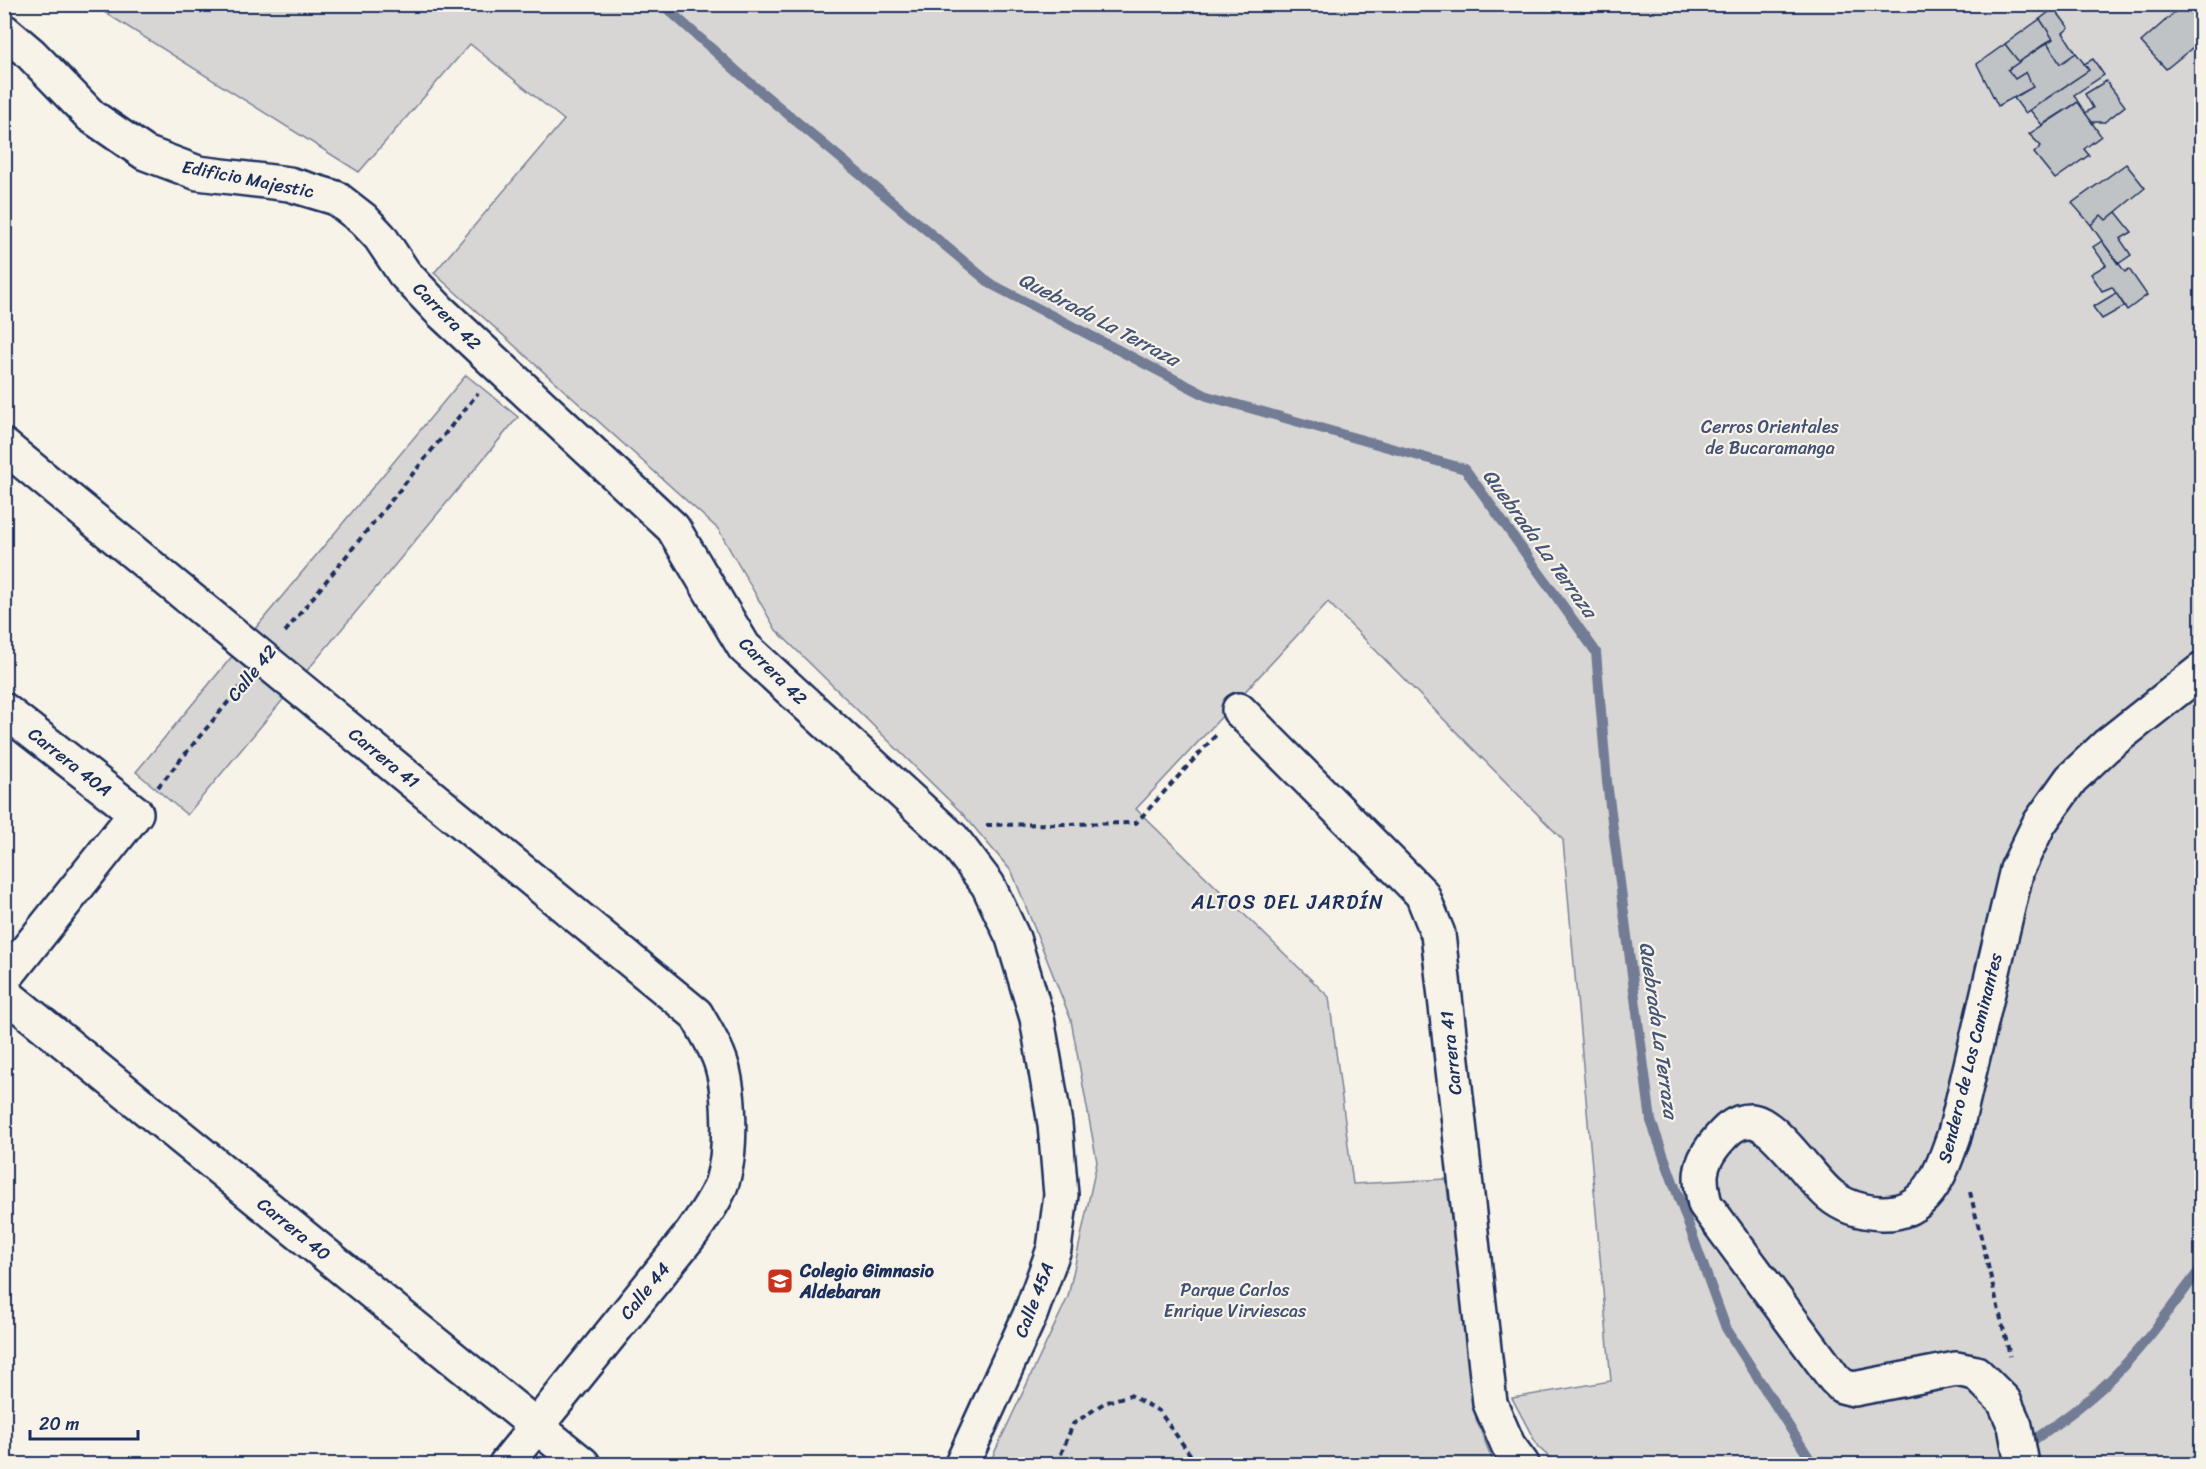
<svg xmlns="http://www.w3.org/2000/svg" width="2206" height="1469" font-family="Sriracha,sans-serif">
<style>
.green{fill:#d7d6d4;stroke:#798299;stroke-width:1.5}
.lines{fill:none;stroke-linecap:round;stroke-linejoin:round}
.stream{stroke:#727c95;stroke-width:10}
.building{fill:#c0c3c5;stroke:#1b2f5e;stroke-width:1.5}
.minor-casing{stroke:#1b2f5e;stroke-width:38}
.path{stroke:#1b2f5e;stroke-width:4;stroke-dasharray:6 4.5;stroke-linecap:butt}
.minor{stroke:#f7f3e8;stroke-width:33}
.labels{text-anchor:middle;stroke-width:4.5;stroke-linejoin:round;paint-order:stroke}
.street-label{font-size:18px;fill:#1b2f5e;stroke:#f7f3e8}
.park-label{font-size:18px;fill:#415076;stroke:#f7f3e8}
.poi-label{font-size:18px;font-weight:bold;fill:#1b2f5e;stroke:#f7f3e8;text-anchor:start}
.water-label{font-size:20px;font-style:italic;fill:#465679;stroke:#f7f3e8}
.neighbourhood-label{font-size:20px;letter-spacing:1.5px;fill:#1b2f5e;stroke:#f7f3e8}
</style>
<rect width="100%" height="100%" fill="#f7f3e8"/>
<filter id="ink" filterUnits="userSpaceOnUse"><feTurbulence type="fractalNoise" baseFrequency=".0167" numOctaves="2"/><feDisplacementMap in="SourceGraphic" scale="12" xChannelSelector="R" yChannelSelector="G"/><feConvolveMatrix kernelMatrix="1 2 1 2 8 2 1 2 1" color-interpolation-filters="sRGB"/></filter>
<g filter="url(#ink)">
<path class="green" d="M93 5H2201V1464H1557L1538 1447 1512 1398 1611 1381 1563 840 1328 602 1136 809 1329 997 1353 1184 1446 1179 1476 1419 1494 1464H989L1068 1297 1097 1162 1071 1020 1012 872 962 813 776 630 718 529 434 273 564 120 470 44 359 172Z
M466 375 518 417 187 815 136 772Z"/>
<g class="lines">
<path class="stream" d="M662 4 741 75 991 284 1207 396 1465 469 1596 652 1607 782 1651 1121 1726 1328 1813 1464
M1999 1464C2036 1438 2076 1413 2109 1381 2144 1347 2172 1306 2202 1267"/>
</g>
<path class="building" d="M2184 4H2202V15L2199 16 2202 19V40L2166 69 2141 42Z
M2054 8 2069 28 2063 33 2076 53 2060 64 2047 42 2053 39 2040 19Z
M2040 19 2053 39 2019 62 2005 44Z
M2047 42 2060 64 2076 53 2089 70 2025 113 2014 98 2033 87 2026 72 2015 79 2008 70Z
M2005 44 2019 62 2008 70 2015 79 2026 72 2033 87 1998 106 1977 64Z
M2093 59 2104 75 2074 95 2078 102 2042 125 2030 110 2089 70 2084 64Z
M2106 81 2125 106 2105 122H2092L2085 113 2093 108 2085 94Z
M2078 102 2101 136 2084 149 2089 155 2055 179 2034 153 2041 146 2029 134Z
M2126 164 2145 188 2106 220 2101 215 2091 225 2072 203Z
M2116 212 2132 232 2120 239 2131 255 2118 264 2091 225 2101 215 2106 220Z
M2102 241 2125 272 2129 269 2147 295 2127 310 2112 287 2102 291 2091 274 2106 265 2093 247Z
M2116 293 2125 306 2102 319 2093 307Z"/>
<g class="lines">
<defs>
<path id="minor" d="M4 31 31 54 91 116 145 153 198 173 289 184 336 198 363 219 380 237 404 273 440 311 673 528 744 647 953 839 988 885 1013 938 1037 1018 1055 1124 1061 1195 1054 1249 1030 1315 962 1464
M4 446 696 1014C704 1028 712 1041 718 1055 731 1085 732 1150 722 1182 716 1200 703 1217 692 1233L506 1464
M4 710 136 813 4 979
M1239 710 1422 894 1438 934 1490 1403 1508 1445 1522 1464
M4 993 583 1464
M2022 1464 2015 1426 2004 1401 1976 1373 1956 1369 1854 1389 1842 1386 1834 1378 1705 1204C1699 1179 1698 1166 1714 1145 1724 1133 1734 1120 1751 1121 1774 1122 1811 1180 1830 1195 1845 1208 1862 1212 1881 1213 1929 1215 1942 1169 1955 1133L2017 869 2039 824 2071 779 2106 746 2202 670"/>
</defs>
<use href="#minor" class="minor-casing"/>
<path class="path" d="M285 632 478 393
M158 787 243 684
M986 825 1136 823 1216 735
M1970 1192 2010 1356
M1057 1464 1073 1424 1104 1403 1130 1395 1159 1411 1197 1464"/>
<use href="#minor" class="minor"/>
</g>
</g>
<defs>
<symbol id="school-square" viewBox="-11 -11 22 22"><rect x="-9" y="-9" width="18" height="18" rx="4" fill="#c8321e" stroke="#f7f3e8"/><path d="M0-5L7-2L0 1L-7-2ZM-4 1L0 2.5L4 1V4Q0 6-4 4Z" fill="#fff"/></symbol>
</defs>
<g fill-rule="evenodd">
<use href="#school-square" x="765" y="1266" width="30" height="30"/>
</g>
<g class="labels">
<g class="street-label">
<text transform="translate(248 179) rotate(11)" y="6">Edificio Majestic</text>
<text transform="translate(447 316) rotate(45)" y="6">Carrera 42</text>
<text transform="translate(773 671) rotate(45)" y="6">Carrera 42</text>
<text transform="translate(252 673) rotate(-51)" y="6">Calle 42</text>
<text transform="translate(384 758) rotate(39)" y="6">Carrera 41</text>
<text transform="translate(70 762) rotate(38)" y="6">Carrera 40A</text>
<text transform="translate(1451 1053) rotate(-96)" y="6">Carrera 41</text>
<text transform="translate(1970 1058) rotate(-76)" y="6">Sendero de Los Caminantes</text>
<text transform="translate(294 1229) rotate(39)" y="6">Carrera 40</text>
<text transform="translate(645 1291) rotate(-51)" y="6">Calle 44</text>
<text transform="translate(1034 1300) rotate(-69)" y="6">Calle 45A</text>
</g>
<g class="park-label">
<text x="1770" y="433">Cerros Orientales<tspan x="1770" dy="21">de Bucaramanga</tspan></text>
<text x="1235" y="1296">Parque Carlos<tspan x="1235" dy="21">Enrique Virviescas</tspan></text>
</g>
<g class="poi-label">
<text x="800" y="1277">Colegio Gimnasio<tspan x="800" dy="21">Aldebaran</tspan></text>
</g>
<g class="water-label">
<text transform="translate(1099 319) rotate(28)" y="7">Quebrada La Terraza</text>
<text transform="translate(1540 543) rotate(54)" y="7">Quebrada La Terraza</text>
<text transform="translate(1659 1030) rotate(82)" y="7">Quebrada La Terraza</text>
</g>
<g class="neighbourhood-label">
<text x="1288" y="909">ALTOS DEL JARDÍN</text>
</g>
</g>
<rect width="2206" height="1469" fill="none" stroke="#f7f3e8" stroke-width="24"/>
<rect x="12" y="12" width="2182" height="1445" fill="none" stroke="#1b2f5e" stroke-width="2" filter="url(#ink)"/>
<path d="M30 1430v9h108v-9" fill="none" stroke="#1b2f5e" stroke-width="3"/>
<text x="39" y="1430" font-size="18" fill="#1b2f5e" stroke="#f7f3e8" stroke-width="4.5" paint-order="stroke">20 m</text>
</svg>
